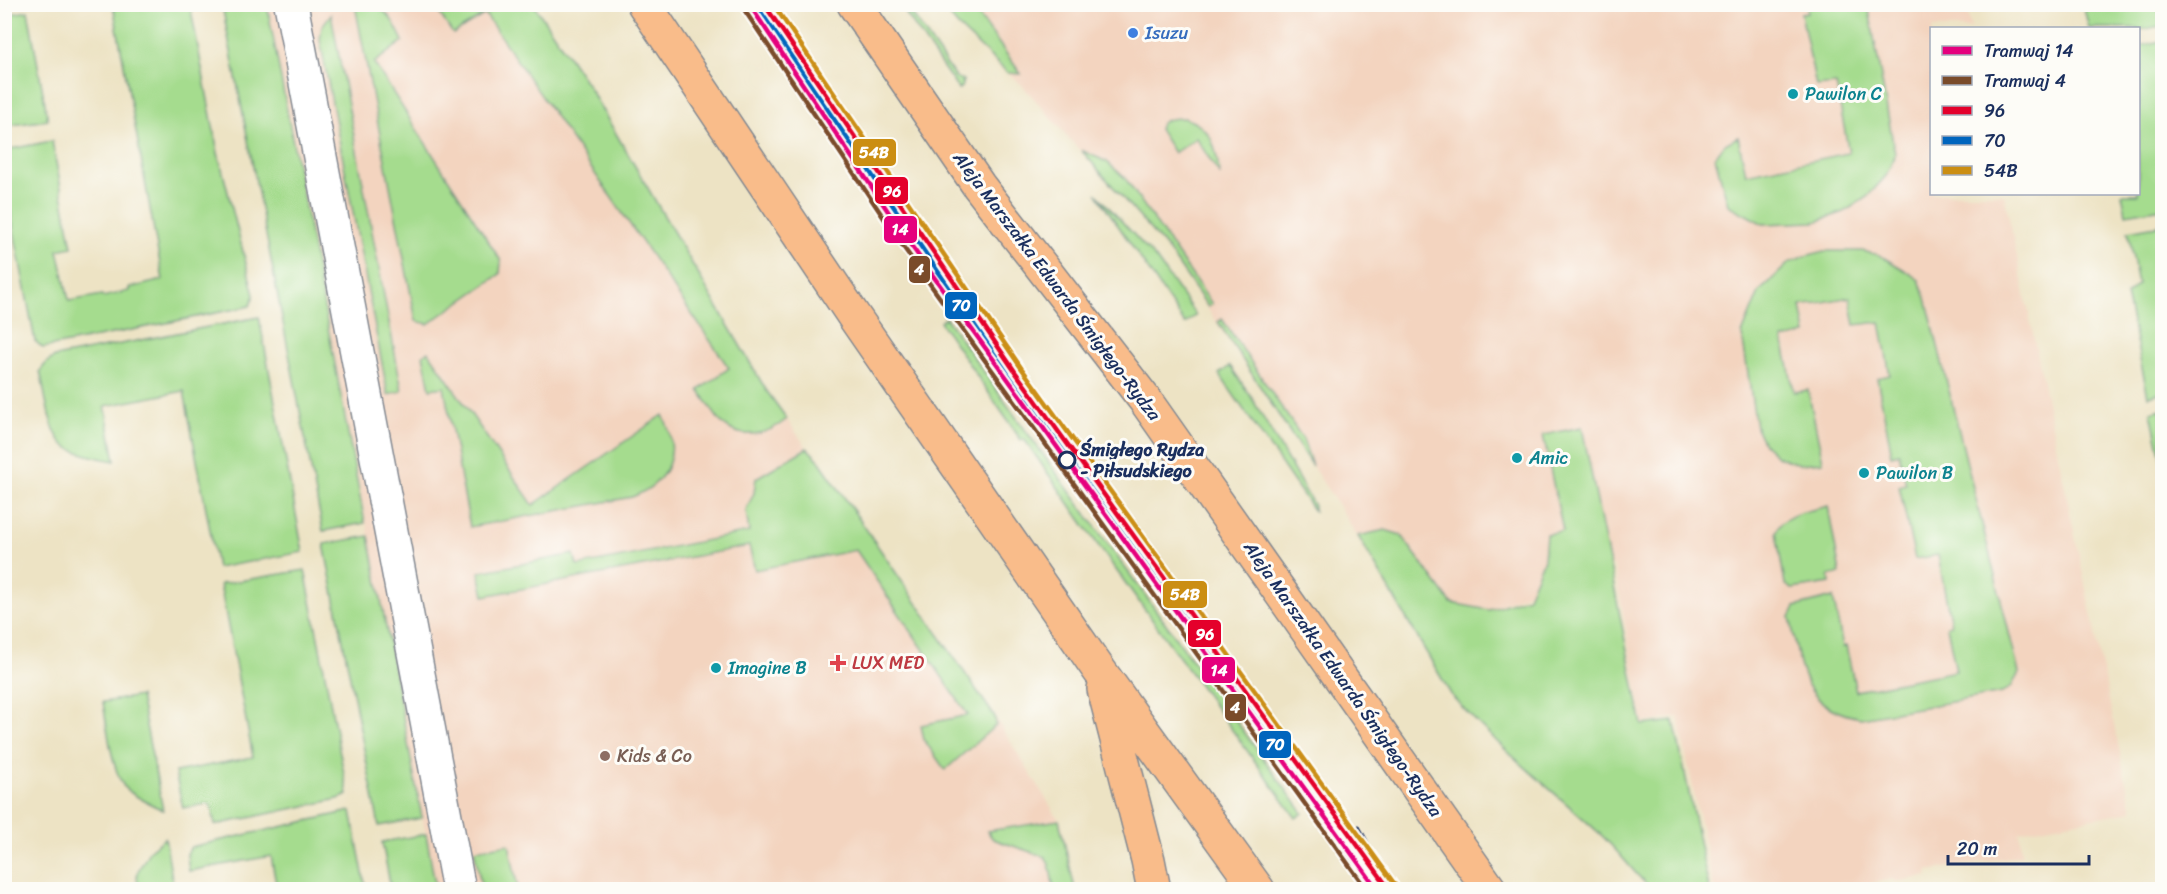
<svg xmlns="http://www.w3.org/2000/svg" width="2167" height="894" font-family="Sriracha,sans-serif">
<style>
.built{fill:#f3d4bf}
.green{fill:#a5dc8e;stroke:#608676;stroke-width:1.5}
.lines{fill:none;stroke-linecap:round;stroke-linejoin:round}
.minor-casing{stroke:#848991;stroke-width:36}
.major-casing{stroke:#848991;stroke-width:36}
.minor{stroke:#fff;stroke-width:33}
.major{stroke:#f9bc8a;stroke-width:33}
.tram{stroke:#1b2f5e;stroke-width:1.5}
.bus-1-casing{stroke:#fdfcf7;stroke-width:9}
.bus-2-casing{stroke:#fdfcf7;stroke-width:9}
.bus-3-casing{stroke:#fdfcf7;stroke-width:9}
.bus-1{stroke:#e4002b;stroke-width:4.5}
.bus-2{stroke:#0065bd;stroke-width:4.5}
.bus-3{stroke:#cb8e13;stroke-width:4.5}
.tram-1-casing{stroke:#fdfcf7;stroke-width:9}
.tram-2-casing{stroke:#fdfcf7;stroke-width:9}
.tram-1{stroke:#e5007d;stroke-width:4.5}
.tram-2{stroke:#7a4b2a;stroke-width:4.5}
.shop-dot{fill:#3f7fe0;stroke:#fdfcf7;stroke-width:2}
.culture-dot{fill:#0f9aa8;stroke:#fdfcf7;stroke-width:2}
.stop-dot{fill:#fdfcf7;stroke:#1b2f5e;stroke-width:3}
.health-dot{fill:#e0444e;stroke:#fdfcf7;stroke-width:2}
.education-dot{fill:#8d6e63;stroke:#fdfcf7;stroke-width:2}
.labels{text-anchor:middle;stroke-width:6;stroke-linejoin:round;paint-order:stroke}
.shop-label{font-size:18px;fill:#366cbe;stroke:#fdfcf7;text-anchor:start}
.culture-label{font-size:18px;fill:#0d838f;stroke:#fdfcf7;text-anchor:start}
.street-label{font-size:18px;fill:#1b2f5e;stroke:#fdfcf7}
.stop-label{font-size:18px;font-weight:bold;fill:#1b2f5e;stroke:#fdfcf7;text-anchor:start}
.health-label{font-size:18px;fill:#be3a42;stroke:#fdfcf7;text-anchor:start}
.education-label{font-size:18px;fill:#785e54;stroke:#fdfcf7;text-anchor:start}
.line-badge{stroke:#fdfcf7;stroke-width:2}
.badge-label{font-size:16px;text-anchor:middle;font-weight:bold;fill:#fff}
</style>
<rect width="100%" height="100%" fill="#fdfcf7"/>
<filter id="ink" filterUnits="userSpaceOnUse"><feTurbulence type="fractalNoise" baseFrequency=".0167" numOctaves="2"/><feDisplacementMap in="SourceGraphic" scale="12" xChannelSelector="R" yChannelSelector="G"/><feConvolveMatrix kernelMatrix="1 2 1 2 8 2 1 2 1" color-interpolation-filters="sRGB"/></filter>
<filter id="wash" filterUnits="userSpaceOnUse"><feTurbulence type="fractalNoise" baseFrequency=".008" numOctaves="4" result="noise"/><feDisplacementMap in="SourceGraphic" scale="24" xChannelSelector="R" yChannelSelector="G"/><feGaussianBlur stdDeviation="1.35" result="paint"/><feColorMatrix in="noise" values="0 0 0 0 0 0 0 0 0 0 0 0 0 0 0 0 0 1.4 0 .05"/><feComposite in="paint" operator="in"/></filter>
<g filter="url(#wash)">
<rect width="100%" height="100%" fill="#ede3c4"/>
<path class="built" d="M268 5H534L587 84 766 390 807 448 818 459 995 717 1061 823 1075 889H436Z
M940 5H1966L1971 28H1932V194H2004L2132 811 2019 832 2022 855 1927 871 1928 876 1895 882 1893 879 1840 889 1796 890 1794 878 1734 889H1714L1678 717 1643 723 1614 565 1576 572 1489 610 1414 630 1342 511 1169 251 1021 84 985 53 958 26Z"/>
<path class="green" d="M113 5H190L218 153 254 295 250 306 43 348 35 341 5 184V150L52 141 72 247 58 250 69 301 102 295 103 297 129 291V288L163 280Z
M222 5H267L365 523 323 531Z
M355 5C386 4 390 15 403 41L374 63 501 261 500 274 428 324 416 321Z
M434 5H534L587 84 766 390 787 419C768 435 739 442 720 421 712 411 706 400 699 390L729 368 485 14 453 34Z
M900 5H906L956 78 963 80 961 88 958 89Z
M940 5H954L957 11 975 10 1021 74 1008 73 958 26Z
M1807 5H1868L1895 154 1886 176 1867 197 1844 212 1815 222 1763 224 1728 205 1715 157 1725 144 1738 137 1746 174 1849 153 1836 84 1816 86 1801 13 1808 12Z
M2083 5H2158L2162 26 2139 30 2138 28H2089Z
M28 11 48 120 5 126V15Z
M331 14 402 391 388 395 320 40 322 26Z
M2162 41V208L2126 214 2122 194H2138L2139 46Z
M1184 118C1214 128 1215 146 1220 175L1196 138 1174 153 1159 129C1162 117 1174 119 1184 118Z
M1081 150 1107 162 1125 178 1212 304 1208 307 1169 251Z
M1096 193 1156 259 1196 315 1185 324Z
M2162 225V393L2148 396 2126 295 2138 284 2128 231Z
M1825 251H1862L1879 255 1903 269 1919 280 1926 298 2019 673 2011 687 2002 693 1861 718C1800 708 1801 667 1790 617L1795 607 1833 597 1843 647 1846 646 1856 691 1956 671 1947 626 1951 625 1938 555 1915 559 1899 486 1906 484 1899 453 1892 455 1877 378 1890 375 1880 322 1855 325 1850 297 1801 306 1806 334 1783 339 1794 392 1808 390 1823 462 1800 464 1787 460 1777 456 1764 444 1756 427 1742 334 1759 292 1789 263 1805 256Z
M259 317 303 552 217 568 184 391 105 406 115 461C102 459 72 453 62 443 48 427 45 391 40 371L47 362 55 357Z
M946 318 1013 413 1303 813 1296 818 1098 545 1024 439 1021 440 940 322Z
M1222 319 1303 439 1312 466 1218 322Z
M428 351 533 505 663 415C681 452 670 482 632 497L470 527 444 387 430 389 423 355Z
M1230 366 1250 395 1314 506V511L1219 374Z
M2162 409V463L2151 412Z
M1582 427 1642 725 1674 721 1709 889H1651C1632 871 1617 849 1598 832 1549 787 1497 746 1452 696L1358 536 1385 530 1401 535 1451 603 1489 610 1528 597 1544 559 1546 534 1563 531 1543 435Z
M807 448 818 459 995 717 996 725 945 770 924 740 921 725 968 715 856 550 755 570 749 546 484 596 479 572 574 554 577 566 749 532 746 510 754 493 756 478Z
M1828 506 1840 573 1829 576 1830 583 1792 589 1785 584 1776 532C1783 513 1811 511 1828 506Z
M369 536 422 818 379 826 324 544Z
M305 570 348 795 338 799 215 825 211 805 207 804 183 808 175 772 253 757 220 584Z
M140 696 163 810C153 805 129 795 123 785 111 765 107 726 103 702Z
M351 811 366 889H277L271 856 189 871 187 854 191 847Z
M1059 820 1075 889H1054L1049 863 1045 857 993 839 987 831Z
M426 834 436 889H391L382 842Z
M165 838 174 889H138L137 873 150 850Z
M509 844 518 889H482L474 850Z"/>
</g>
<g filter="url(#ink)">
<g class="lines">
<defs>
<path id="minor" d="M291 4 459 890"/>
<path id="major" d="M644 4 855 318 1099 670 1258 890
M854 4 979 186 1145 400 1490 890
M1104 689 1148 860 1154 890"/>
</defs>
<use href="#minor" class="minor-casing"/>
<use href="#major" class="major-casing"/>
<use href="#minor" class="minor"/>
<use href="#major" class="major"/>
<path class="tram" d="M1005 376 1327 821 1352 862 1363 890
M1359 825 1383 867 1392 890"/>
<defs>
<path id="bus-1" d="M764 4 1016 373 1390 890"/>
<path id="bus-2" d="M758 8 1010 377 1380 890"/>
<path id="bus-3" d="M773 4 1022 369 1396 886"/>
</defs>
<use href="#bus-1" class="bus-1-casing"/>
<use href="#bus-2" class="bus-2-casing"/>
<use href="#bus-3" class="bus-3-casing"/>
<use href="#bus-1" class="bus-1"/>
<use href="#bus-2" class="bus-2"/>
<use href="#bus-3" class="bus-3"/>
<defs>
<path id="tram-1" d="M749 4 910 244 1378 890"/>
<path id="tram-2" d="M743 8 904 248 1367 890"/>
</defs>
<use href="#tram-1" class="tram-1-casing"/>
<use href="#tram-2" class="tram-2-casing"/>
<use href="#tram-1" class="tram-1"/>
<use href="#tram-2" class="tram-2"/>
</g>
</g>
<circle class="shop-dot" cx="1133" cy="33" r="6"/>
<g class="culture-dot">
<circle cx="1793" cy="94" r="6"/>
<circle cx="1517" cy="458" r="6"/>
<circle cx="1864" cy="473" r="6"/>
<circle cx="716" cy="668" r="6"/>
</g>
<circle class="stop-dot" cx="1067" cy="460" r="8"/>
<path class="health-dot" d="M835 654h6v6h6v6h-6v6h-6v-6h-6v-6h6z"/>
<circle class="education-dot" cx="605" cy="756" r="6"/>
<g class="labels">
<g class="shop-label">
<text x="1145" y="39">Isuzu</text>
</g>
<g class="culture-label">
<text x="1805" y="100">Pawilon C</text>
<text x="1529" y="464">Amic</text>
<text x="1876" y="479">Pawilon B</text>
<text x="728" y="674">Imagine B</text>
</g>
<g class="street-label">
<text transform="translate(1057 286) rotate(53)" y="6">Aleja Marszałka Edwarda Śmigłego-Rydza</text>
<text transform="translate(1343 679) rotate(55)" y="6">Aleja Marszałka Edwarda Śmigłego-Rydza</text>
</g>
<g class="stop-label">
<text x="1080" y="456">Śmigłego Rydza<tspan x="1080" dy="21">- Piłsudskiego</tspan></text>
</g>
<g class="health-label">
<text x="852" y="669">LUX MED</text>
</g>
<g class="education-label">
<text x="617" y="762">Kids &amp; Co</text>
</g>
</g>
<g class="line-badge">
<rect x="852" y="138" width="45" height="29" rx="6" fill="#cb8e13"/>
<rect x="874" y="176" width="35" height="29" rx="6" fill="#e4002b"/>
<rect x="883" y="215" width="35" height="29" rx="6" fill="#e5007d"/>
<rect x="908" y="255" width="23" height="29" rx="6" fill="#7a4b2a"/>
<rect x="944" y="291" width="34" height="29" rx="6" fill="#0065bd"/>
<rect x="1162" y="580" width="46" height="29" rx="6" fill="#cb8e13"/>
<rect x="1187" y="619" width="35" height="29" rx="6" fill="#e4002b"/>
<rect x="1201" y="656" width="35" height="28" rx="6" fill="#e5007d"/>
<rect x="1224" y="693" width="23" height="29" rx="6" fill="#7a4b2a"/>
<rect x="1258" y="730" width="34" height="29" rx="6" fill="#0065bd"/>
</g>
<g class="badge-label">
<text x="874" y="158">54B</text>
<text x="892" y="197">96</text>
<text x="900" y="235">14</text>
<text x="919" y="275">4</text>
<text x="961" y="311">70</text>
<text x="1185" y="600">54B</text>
<text x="1205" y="640">96</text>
<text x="1219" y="676">14</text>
<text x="1235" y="713">4</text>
<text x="1275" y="750">70</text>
</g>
<rect width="2167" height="894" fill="none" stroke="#fdfcf7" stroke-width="24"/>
<rect x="1930" y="27" width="210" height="168" fill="#fdfcf7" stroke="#a3aaba" stroke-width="1.5"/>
<rect x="1942" y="46" width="30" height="9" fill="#e5007d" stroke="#a3aaba" stroke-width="1.5"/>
<text x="1984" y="57" font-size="18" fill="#1b2f5e">Tramwaj 14</text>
<rect x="1942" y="76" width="30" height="9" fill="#7a4b2a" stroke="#a3aaba" stroke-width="1.5"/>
<text x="1984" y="87" font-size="18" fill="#1b2f5e">Tramwaj 4</text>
<rect x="1942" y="106" width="30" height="9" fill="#e4002b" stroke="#a3aaba" stroke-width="1.5"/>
<text x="1984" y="117" font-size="18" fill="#1b2f5e">96</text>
<rect x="1942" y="136" width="30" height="9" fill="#0065bd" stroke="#a3aaba" stroke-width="1.5"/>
<text x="1984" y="147" font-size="18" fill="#1b2f5e">70</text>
<rect x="1942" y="166" width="30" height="9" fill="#cb8e13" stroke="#a3aaba" stroke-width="1.5"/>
<text x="1984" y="177" font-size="18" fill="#1b2f5e">54B</text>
<path d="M1948 855v9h141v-9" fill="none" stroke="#1b2f5e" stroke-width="3"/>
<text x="1957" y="855" font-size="18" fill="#1b2f5e" stroke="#fdfcf7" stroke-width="4.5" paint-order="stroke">20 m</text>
</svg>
